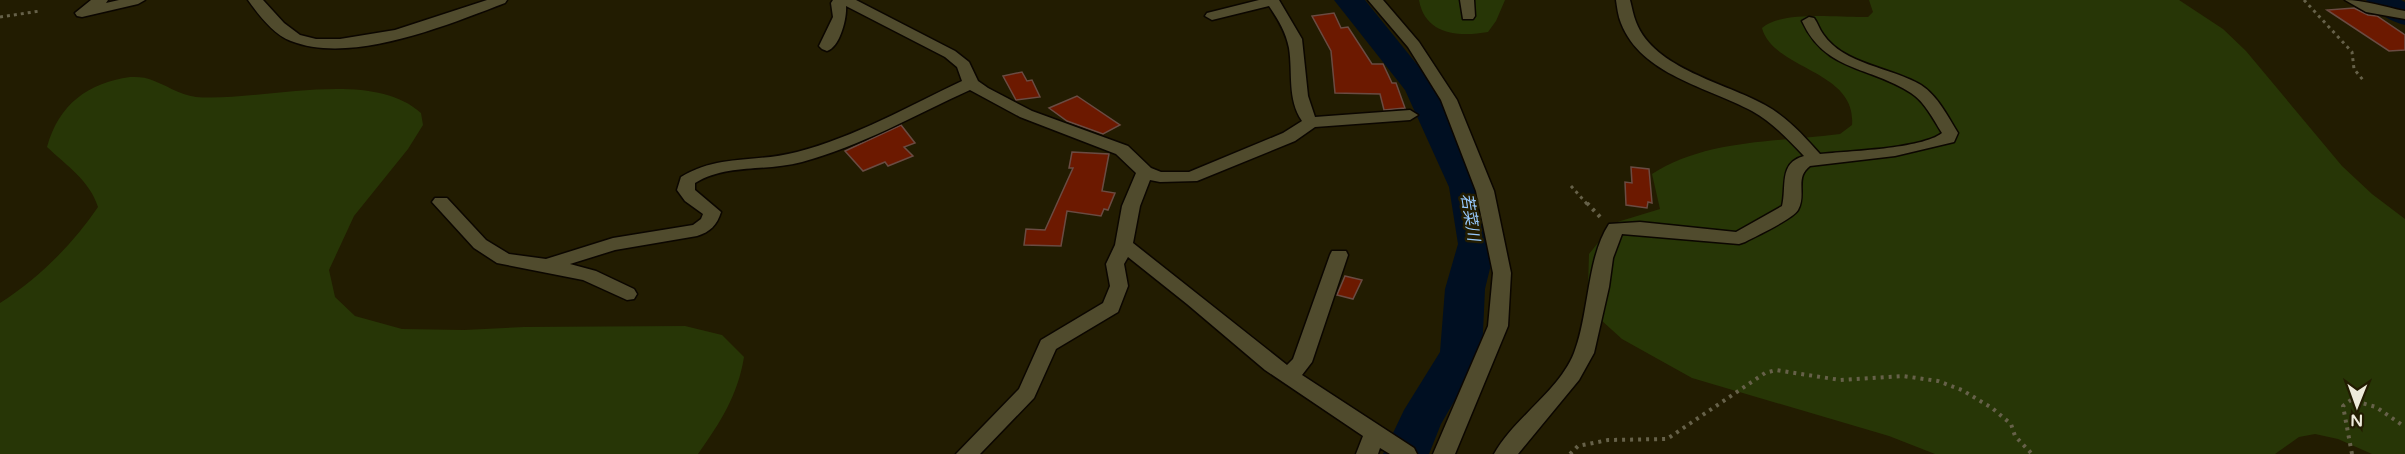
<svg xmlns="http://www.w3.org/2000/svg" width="2405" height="454" font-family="'Varela Round','Noto Sans JP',sans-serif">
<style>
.green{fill:#273606}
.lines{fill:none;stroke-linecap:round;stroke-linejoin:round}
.river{fill:#000f22;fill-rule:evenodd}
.building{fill:#6c1900;stroke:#6a4b42;stroke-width:1.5}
.minor-casing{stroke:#0b0600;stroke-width:3}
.path-far1{stroke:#666149;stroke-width:3;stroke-dasharray:3 4;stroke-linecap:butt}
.path{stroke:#666149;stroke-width:4;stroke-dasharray:3 5;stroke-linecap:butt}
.minor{fill:#504b2d;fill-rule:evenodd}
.labels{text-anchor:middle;stroke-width:5;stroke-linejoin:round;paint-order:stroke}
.water-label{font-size:16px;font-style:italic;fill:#97c9fd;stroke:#221c01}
</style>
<rect width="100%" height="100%" fill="#221c01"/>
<path class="green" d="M1419 0H1505L1496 21 1488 32C1459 37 1425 35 1419 0Z
M1869 0H2179L2223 29 2246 51 2342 166 2372 194 2405 219V454H2372L2338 439 2315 434 2299 437 2275 454H1935L1889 436 1692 378 1622 339 1601 320 1588 287 1589 254 1614 223 1660 209 1652 174C1706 139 1778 142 1840 134L1852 125C1857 70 1773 70 1762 28 1782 10 1841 18 1868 17L1873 12Z
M130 77C136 77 143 77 149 79 165 84 179 95 196 97 261 102 371 67 421 113L423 125 408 149 354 216 329 270 335 297 355 316 402 329 464 330 524 327 685 326 722 335 744 357C738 395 720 423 698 454H0V303C39 278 72 245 98 207 90 181 66 165 47 147 59 104 88 83 130 77Z"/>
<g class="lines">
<path class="river" d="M1334 0H1365L1436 88 1485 187 1496 244 1485 289 1482 353 1441 424 1429 454H1383L1404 410 1440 352 1445 289 1458 244 1449 187 1405 90Z
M2366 0H2401L2405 2V25C2391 22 2375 12 2366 0Z"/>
</g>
<path class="building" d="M2354 8 2368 15 2377 16 2405 35V50L2389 51 2327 10Z
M1334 13 1341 28 1348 27 1372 64H1383L1392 83H1396L1405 108 1384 110 1380 94 1335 93 1331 51 1312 16Z
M1022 72 1027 81 1032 80 1040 97 1016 100 1003 76Z
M1077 96 1120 125 1103 134 1067 121 1049 108Z
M901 125 915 143 904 147 913 156 888 166 885 162 863 171 845 151Z
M1072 152 1109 154 1102 191 1115 193 1108 210 1104 209 1101 216 1067 211 1061 246 1024 245 1026 229 1045 230 1073 168H1069Z
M1631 167 1649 169 1652 203 1648 202 1647 208 1626 205 1625 182 1632 183Z
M1345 276 1362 280 1353 299 1337 295Z"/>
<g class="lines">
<defs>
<path id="minor" d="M91 0H108L106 3 119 0H145L138 4 82 17 77 16 75 13Z
M248 0H263L284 23 300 35 316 39H340L395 30 487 0H507L505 3C447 25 352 65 291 41 274 35 258 14 248 0Z
M833 0H856L955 51 969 62 978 81 988 88 1032 111 1128 146 1151 168 1161 172H1189L1283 133 1302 121C1287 99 1293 73 1289 48 1286 32 1278 19 1269 6L1212 20 1205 16 1207 13 1259 0H1279L1302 39 1308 96 1315 117 1410 110 1418 115 1410 120 1315 127 1295 141 1197 181 1160 182 1150 180 1140 206 1133 243 1287 365 1293 359 1330 255 1332 251H1346L1348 255 1312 362 1302 375 1414 448 1417 454H1390L1380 448 1378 454H1356L1363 436 1265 370 1187 304 1128 257 1124 264 1128 286 1118 312 1056 349 1034 398 980 454H956L1019 389 1041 340 1103 303 1110 286 1106 264 1115 245 1122 206 1136 173 1116 154 1020 117 970 90C915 115 861 146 802 162 766 172 728 163 695 183V190L721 212C717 225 710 232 697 236L615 250 570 264 596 271 634 289 637 294 634 299 627 300 583 280 497 263 474 248 432 202 435 198H447L486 240 509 254 546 259 613 238 693 225 701 219 703 214 685 201 677 190 681 177C719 154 756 163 797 152 855 137 909 106 962 81L957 67 945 57 846 6C847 18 840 47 827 51L822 49 819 46 833 17 831 3Z
M1368 0H1383L1419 42 1457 100 1494 191 1511 273 1508 326 1455 454H1433L1488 326 1493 273 1476 191 1441 100 1408 47Z
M1460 0H1474L1475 16 1473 19H1463Z
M1616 0H1630C1632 7 1633 15 1636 22 1654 69 1726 83 1765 105 1787 117 1804 136 1820 154 1848 151 1922 149 1942 133 1933 119 1925 102 1911 93 1870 66 1825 72 1802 21L1809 17 1814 18C1818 23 1819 29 1823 34 1844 65 1891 67 1921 85 1938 96 1948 117 1958 133L1954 142 1895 156 1810 166C1794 178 1807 194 1798 210 1793 219 1756 236 1745 242L1739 244 1622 234 1613 258 1609 287 1594 353 1579 380 1518 454H1494C1514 418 1559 391 1574 353 1589 315 1587 257 1609 224L1640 222 1736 232 1782 206C1787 187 1778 163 1804 156 1788 139 1772 122 1752 111 1708 87 1641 75 1621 23 1618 16 1617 7 1616 0Z
M2345 0C2365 0 2384 7 2405 11V19L2366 12Z"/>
</defs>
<use href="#minor" class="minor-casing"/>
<path class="path-far1" d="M2304 0 2352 52 2354 69 2363 80
M0 17 40 11
M1571 186 1588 205"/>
<path class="path" d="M1587 203 1603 220
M1570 454 1578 446 1608 440 1667 439 1765 373 1776 370 1840 380 1903 376 1938 381 1962 390 1992 408 2011 424 2015 436 2032 454
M2352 454 2343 406 2351 400 2376 407 2405 427"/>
<use href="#minor" class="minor"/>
</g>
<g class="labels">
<g class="water-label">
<text transform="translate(1471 217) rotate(81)" y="6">若菜川</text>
</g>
</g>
<g transform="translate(2357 406) rotate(181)" stroke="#221c01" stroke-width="4.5" paint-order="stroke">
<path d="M0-4.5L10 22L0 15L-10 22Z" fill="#eeebdb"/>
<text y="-9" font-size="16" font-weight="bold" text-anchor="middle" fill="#eeebdb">N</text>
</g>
</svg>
